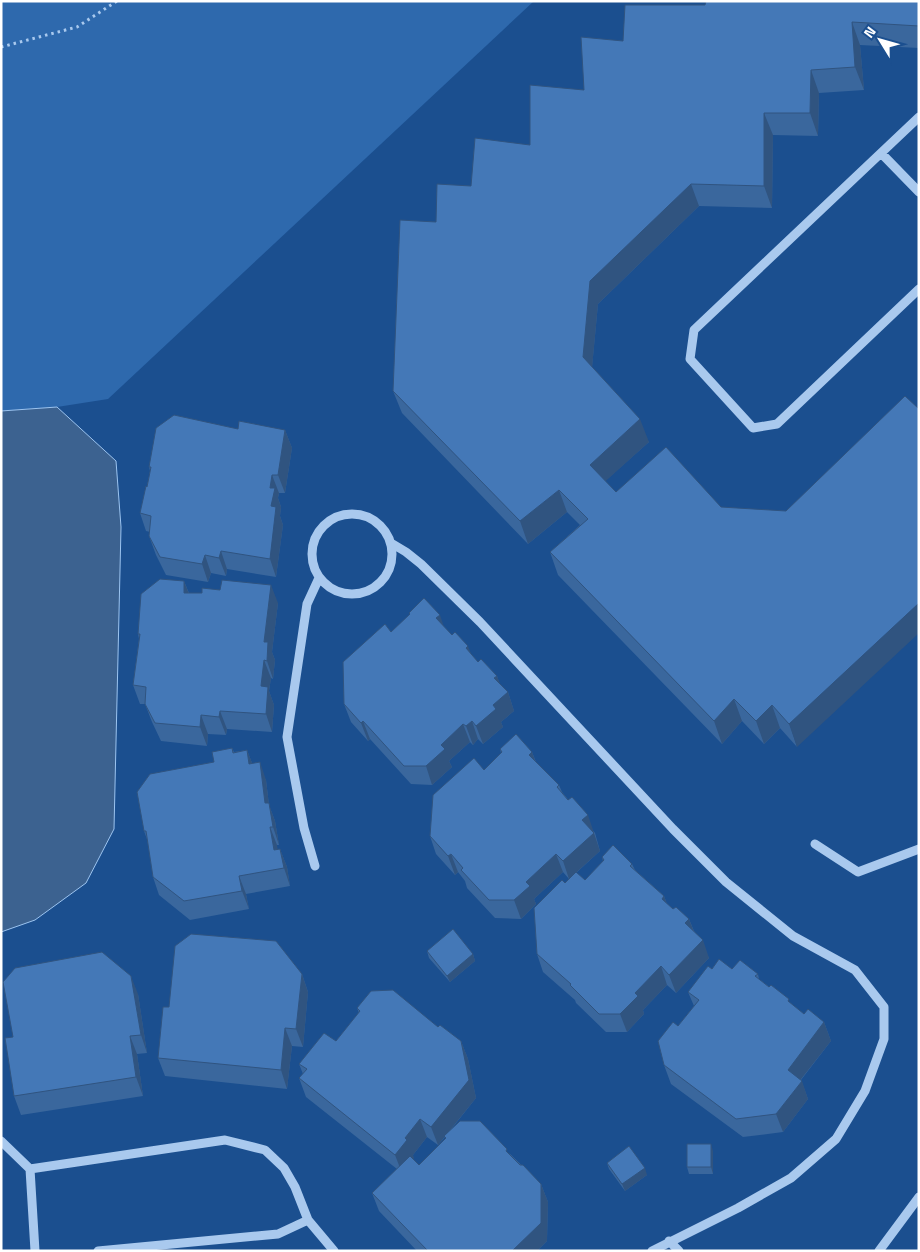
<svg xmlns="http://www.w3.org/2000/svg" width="920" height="1252" font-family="'Titillium Web',sans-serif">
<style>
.green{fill:#2e69ad}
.water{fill:#3c6290;stroke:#9cc4f0}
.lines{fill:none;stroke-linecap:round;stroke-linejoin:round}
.path{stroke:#a9c9ee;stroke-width:3;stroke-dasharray:2.5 4;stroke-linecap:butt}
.minor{stroke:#a9c9ee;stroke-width:9}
.wall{fill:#3a679d;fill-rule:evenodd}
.shaded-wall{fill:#305480}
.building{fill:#4478b7;stroke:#305480}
</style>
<rect width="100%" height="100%" fill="#1b4f8f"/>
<path class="green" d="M1 1H534L108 399 57 407 1 411Z"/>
<path class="water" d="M57 407 116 461 121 527 114 829 86 883 35 920 1 932V411Z"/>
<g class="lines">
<path class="path" d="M1 47 77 27 117 1"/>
<path class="minor" d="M919 117 694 330 690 359 753 428 777 424 919 289
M881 153 919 192
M312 554a40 40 0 1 1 80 0a40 40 0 1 1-80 0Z
M391 543 406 552 421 564 480 622 673 829 726 882 793 936 855 970 884 1007V1039L865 1091 836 1139 791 1178 738 1208 652 1251
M815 844 858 872 919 849
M315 866 304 828 287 737 307 604 319 578
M1 1141 30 1169 35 1251
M30 1169 225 1140 265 1150 284 1168 295 1187 308 1220 334 1251
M669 1241 679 1251
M98 1251 278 1234 308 1220
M879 1251 919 1197"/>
</g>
<path class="wall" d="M919 1V48L860 45 864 90 819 93 818 136 773 135 772 208 699 206 598 304 592 367 649 442 605 481 616 492 721 507 797 747 780 728 764 744 742 721 722 744 558 575 550 552 580 525 567 512 528 544 402 413 393 391 436 222 471 186 530 145 584 90 623 41 705 5Z
M238 429 285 430 292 448 285 493H279L278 498 281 507 280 516 283 525 276 577 227 569 226 576 211 573 208 582 166 575 156 555 149 536 150 532 146 531 140 513 147 487 150 471 149 467Z
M184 581 189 593 278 603 272 652 275 660 273 679 271 678 269 691 274 705 272 732 227 729 226 735 208 734 207 746 161 741 152 722 145 704H140L133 685 139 639 138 634Z
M409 613 444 627 478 662 497 676 500 685 508 692 514 711 501 722 503 727 483 744 478 739 473 745 470 742 449 761 452 767 432 785 411 784 370 739 368 741 351 722 344 704 391 632 410 615Z
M232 748 234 752 247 750 252 763 266 780 269 805 275 821 279 845H277V849H280L287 867 290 886 246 894 249 909 190 920 159 895 153 877 148 842 144 831 214 762Z
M500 749 532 752 536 762 559 785 562 792 595 833 600 851 576 873 585 880 603 861 602 857 632 864 635 870 664 896 667 904 673 909 689 919 694 931 709 958 676 993 667 985 643 1010 644 1014 627 1032H606L576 1003 575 1000 543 972 537 954 565 883 569 879 563 872 534 899 536 904 521 919 495 918 467 888 465 881 458 872 455 875 436 854 430 836 484 770 501 753Z
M427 951 473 954 475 961 450 982 429 958Z
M712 969H732L758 974 759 979 804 1014 824 1022 831 1041 801 1080 808 1099 783 1132 743 1137 671 1084 664 1065 678 1026 694 1006 688 992Z
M302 974 308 992 303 1047 292 1046 287 1089 165 1076 158 1058 169 1007Z
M138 994 147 1053 137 1054 143 1096 21 1115 14 1096Z
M357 1008 438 1027 461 1041 468 1059 476 1098 449 1132 510 1154 541 1184 548 1202 547 1241 537 1251H417L379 1211 372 1193 397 1169 306 1097 299 1078 303 1074 299 1064 336 1041 359 1013ZM427 1137 438 1145 445 1137V1139L419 1165 413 1159V1155Z
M713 1151V1174H689L687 1167Z
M607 1163 647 1175 625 1191 609 1169Z"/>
<path class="shaded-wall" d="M852 22 860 45 864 90 855 67Z
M811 70 819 93 818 136 810 113Z
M764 113 773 135 772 208 764 186Z
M691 184 699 206 598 304 591 379 583 357 590 281Z
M640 419 649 442 598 488 590 465Z
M285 430 292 448 285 493 278 475Z
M272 475 279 493 278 498 281 507 280 516 283 525 276 577 270 559V488Z
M559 490 567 512 528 544 520 521Z
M221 551 227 569 226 576 219 558Z
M205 555 211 573 208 582 202 564Z
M184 581 191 599 184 593Z
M271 585 278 603 272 652 275 660 273 679 267 661 264 642Z
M919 603V633L797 747 789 724Z
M440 615 446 633 436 618Z
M468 646 475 664 466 648Z
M264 660 271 678 269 691 274 705 272 732 266 714 261 686Z
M497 676 504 694 494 678Z
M508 692 514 711 501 722 503 727 483 744 476 726 493 705Z
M734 699 742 721 722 744 714 721Z
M772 705 780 728 764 744 756 721Z
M220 711 227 729 226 735 219 717Z
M201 715 208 734 207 746 200 727Z
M363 721 370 739 368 741 361 723Z
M472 721 478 739 473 745 466 726Z
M463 724 470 742 449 761 452 767 432 785 426 766 441 745Z
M247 750 254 768 249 764Z
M532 752 539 771 529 755Z
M260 762 266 780 269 805 275 821 279 845 265 803Z
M588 815 600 851 569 879 563 861 582 820Z
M270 827 277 845 281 868 274 850Z
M280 849 287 867 290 886 284 868Z
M451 854 458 872 455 875 448 856Z
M556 854 563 872 534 899 536 904 521 919 514 900 526 882Z
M239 876 246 894 249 909 242 891Z
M664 896 671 914 662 899Z
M689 919 696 937 685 923Z
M703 940 709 958 676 993 669 975Z
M473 954 475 961 450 982 447 976Z
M661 966 667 985 643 1010 644 1014 627 1032 620 1014 635 993Z
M302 974 308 992 303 1047 296 1029Z
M131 976 138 994 147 1053 141 1035Z
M824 1022 831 1041 794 1088 788 1070Z
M285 1028 292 1046 287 1089 281 1070Z
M130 1036 137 1054 143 1096 136 1077Z
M461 1041 468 1059 476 1098 438 1145 431 1127Z
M802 1081 808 1099 783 1132 776 1114Z
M420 1119 427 1137 413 1155 414 1158 402 1173 395 1155 405 1138Z
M711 1144 713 1151V1174L711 1167Z
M645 1168 647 1175 625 1191 622 1184Z
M541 1184 548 1202 547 1241 537 1251H512Z"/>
<path class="building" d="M706 1H919V26L852 22 855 67 811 70 810 113H764V186L691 184 590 281 583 357 640 419 590 465 616 492 666 447 721 507 786 511 905 396 919 409V603L789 724 772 705 756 721 734 699 714 721 550 552 588 519 559 490 520 521 393 391 400 220 436 222 437 184 471 186 475 138 530 145V85L584 90 581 37 623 41 625 5H705Z
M174 415 238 429 239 421 285 430 278 475H272L270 488H275L271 506 276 507 270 559 221 551 219 558 205 555 202 564 160 557 149 536 151 516 140 513 146 486 147 487 151 467H149L156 428Z
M160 579 184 581V593H202V588L220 590 222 580 271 585 264 642H268L267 661 264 660 261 686 268 687 266 714 220 711 219 717 201 715 200 727 155 723 145 704 146 687 133 685 140 634H138L141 594Z
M424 598 440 615 436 618 452 635 455 632 468 646 466 648 478 662 481 659 497 676 494 678 508 692 493 705 496 709 476 726 472 721 466 726 463 724 441 745 445 749 426 766H404L363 721 361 723 344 704 343 662 385 624 391 632 410 614 409 613Z
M516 734 532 752 529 755 559 785 557 787 568 800 572 797 588 815 582 820 594 833 563 861 556 854 526 882 530 886 514 900H489L461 870 463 868 451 854 448 856 430 836 433 795 474 758 484 770 502 752 500 749Z
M232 748 233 753 247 750 249 764 260 762 265 803H269L273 827H270L274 850 280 849 284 868 239 876 242 891 184 901 153 877 146 831H144L137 792 150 774 214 762 212 752Z
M613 845 632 864 630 866 664 896 662 899 673 909 676 907 689 919 685 923 703 940 669 975 661 966 635 993 638 996 620 1014H599L570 985 571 984 537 954 534 908 562 880 565 883 576 872 585 880 604 860 602 857Z
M453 929 473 954 447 976 427 951Z
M191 934 276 941 302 974 296 1029 285 1028 281 1070 158 1058 163 1007H169L175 946Z
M102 952 131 976 141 1035 130 1036 136 1077 14 1096 5 1038 13 1037 3 982 15 968Z
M719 959 732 969 740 960 758 974 755 976 769 987 771 985 789 999 788 1001 804 1014 808 1009 824 1022 788 1070 802 1081 776 1114 736 1119 664 1065 658 1041 673 1022 678 1026 699 1000 688 992 708 966 712 969Z
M393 990 438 1027 440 1025 461 1041 469 1080 431 1127 420 1119 405 1138 407 1140 395 1155 299 1078 307 1069 299 1064 324 1033 336 1041 360 1011 357 1008 371 991Z
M460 1121H480L507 1149 506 1151 520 1165H523L541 1184V1223L512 1251H428L372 1193 410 1156 419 1165 446 1138 444 1136Z
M687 1144H711V1167H687Z
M629 1146 645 1168 622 1184 607 1163Z"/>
<rect width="920" height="1252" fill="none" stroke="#ffffff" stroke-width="5"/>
<g transform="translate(880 40) rotate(307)" stroke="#1b4f8f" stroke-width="4" paint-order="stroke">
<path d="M0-4L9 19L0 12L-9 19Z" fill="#ffffff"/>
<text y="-8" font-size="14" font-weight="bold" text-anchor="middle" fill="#ffffff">N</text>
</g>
</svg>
